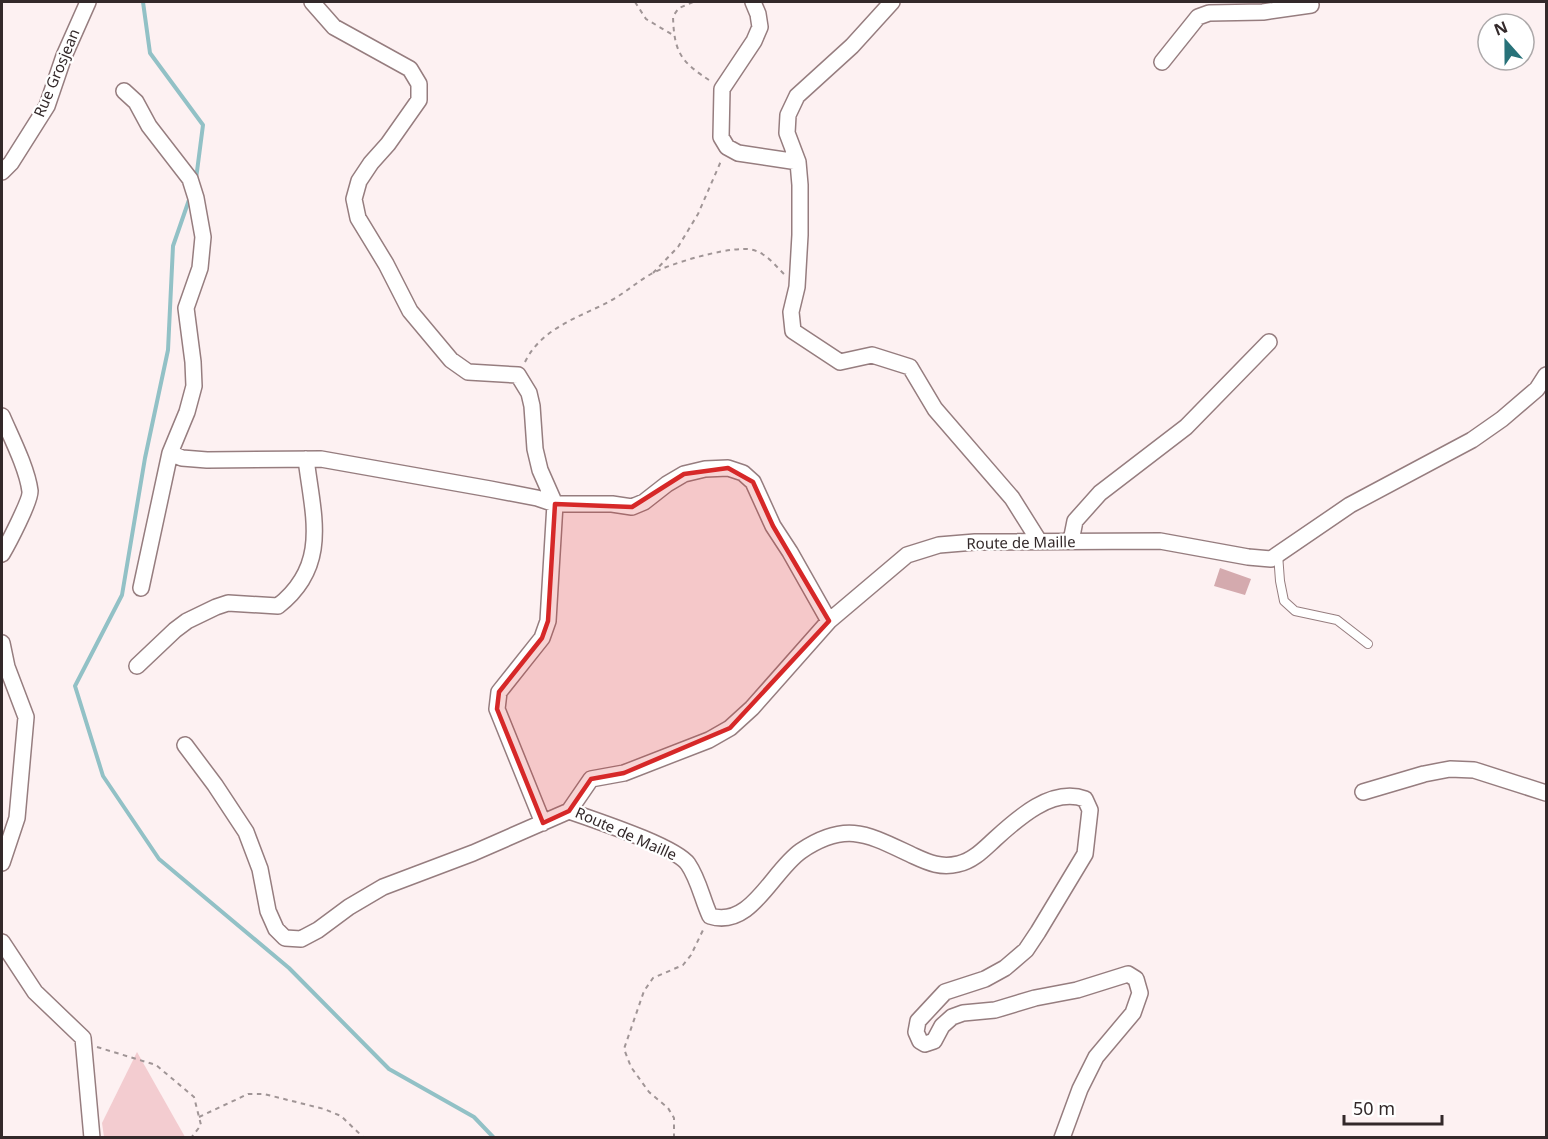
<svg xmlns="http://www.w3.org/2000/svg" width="1548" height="1139" font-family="'Noto Sans',sans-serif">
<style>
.green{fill:#f3ccd0}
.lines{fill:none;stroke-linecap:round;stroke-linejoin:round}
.stream{stroke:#92c1c6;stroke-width:4}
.building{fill:#d4aaae}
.service-casing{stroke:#967d7f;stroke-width:10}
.minor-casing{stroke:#967d7f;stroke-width:18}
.path{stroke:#a09596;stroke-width:2;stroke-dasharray:4.5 4.5;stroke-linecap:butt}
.service{stroke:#fff;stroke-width:8}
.minor{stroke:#fff;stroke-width:15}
.marked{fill:#d62828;fill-opacity:0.2;stroke:#d62828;stroke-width:4.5;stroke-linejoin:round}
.labels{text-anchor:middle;stroke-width:4.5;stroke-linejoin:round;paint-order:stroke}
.street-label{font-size:15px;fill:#33292a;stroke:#fff}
</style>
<rect width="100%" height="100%" fill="#fdf1f2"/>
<path class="green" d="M137 1052 185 1137H104L102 1123Z"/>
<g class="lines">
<path class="stream" d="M143 2 150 53 203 125 196 179
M190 197 173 246 168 350 145 458 122 595 75 686 103 776 159 859 289 968 389 1069 474 1117 494 1138"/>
</g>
<path class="building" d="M1220 568 1251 579 1245 595 1214 586Z"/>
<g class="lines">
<defs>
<path id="service" d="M1278 554 1280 581 1284 601 1295 611 1337 620 1368 644"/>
<path id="minor" d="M312 2 334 27 410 69 419 84V100L388 144 371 163 359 181 354 199 358 218 386 264 410 311 451 360 468 372 518 375 529 393 532 406 535 449 540 470 555 504 548 621 542 638 499 692 497 709 543 823
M753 2 758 14 760 27 754 41 722 89 721 137 727 147 738 153 798 162
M892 2 852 46 797 96 788 115 787 133 798 162 800 185V235L797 287 791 312 793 331 840 362 872 355 910 367 935 409 1012 498 1039 541
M1162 62 1198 17 1209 13 1263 12 1311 5
M124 91 136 102 149 126 190 179 196 198 203 237 200 268 186 308 193 362 194 386 187 412 170 453 182 458 207 460 321 459 490 489 537 498 555 504H612L632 507 644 502 667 484 684 474 705 469 728 468 743 473 753 482 773 526 790 552 829 621
M2 172 11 163 47 106 64 56 88 2
M2 416C11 437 27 468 30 491 31 500 8 544 2 554
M1071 541 1075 521 1100 493 1186 427 1269 342
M141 588 170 453
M2 643 7 667 26 717 17 818 2 863
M137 666 175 630 187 621 216 607 228 603 278 606C330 565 313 516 306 459
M185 745 215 785 246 832 260 869 268 911 276 929 285 938 301 939 318 930 349 907 383 887 473 853 569 811
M1363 792 1424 774 1450 769 1474 770 1546 793
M569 811C594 820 675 846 688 864 699 880 702 899 710 916 751 929 772 871 801 851 847 820 869 835 914 856 929 863 941 868 958 864 973 861 984 849 995 839 1018 818 1052 787 1085 799L1090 810 1085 854 1038 932 1026 950 1005 968 985 979 945 992 918 1021 916 1032 920 1041 925 1044 934 1041 942 1026 952 1017 963 1013 995 1010 1035 998 1077 990 1128 974 1136 979 1140 993 1133 1013 1096 1057 1080 1089 1062 1138
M569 811 591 779 624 773 709 740 730 728 752 708 829 621 907 555 939 545 975 542 1160 541 1248 557 1271 559 1350 505 1472 440 1502 419 1537 389 1546 375
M2 942 35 992 83 1038 92 1138"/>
</defs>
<use href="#service" class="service-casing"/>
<use href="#minor" class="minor-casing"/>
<path class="path" d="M635 2 646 19 673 35
M693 2 679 8 673 16C674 53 681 62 712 82
M653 273 678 247 698 214 721 161
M525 362C542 327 581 317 612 300 626 292 637 282 651 274 671 263 721 249 743 249 762 248 772 262 784 274
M97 1047 156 1065 194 1097 201 1125 191 1138
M199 1117 248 1094H264L324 1109 341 1116 364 1138
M674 1138V1118L668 1108 649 1092 631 1067 624 1049 644 991 653 978 683 965 691 955 704 928"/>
<use href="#service" class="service"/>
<use href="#minor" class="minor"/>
</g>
<path class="marked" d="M728 468 753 482 773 526 829 621 730 728 624 773 591 779 569 811 543 823 497 709 499 692 542 638 548 621 555 504 632 507 684 474Z"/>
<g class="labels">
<g class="street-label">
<text transform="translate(57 73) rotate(-67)" y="5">Rue Grosjean</text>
<text transform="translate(1021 543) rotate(-1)" y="5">Route de Maille</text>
<text transform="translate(626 834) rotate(24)" y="5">Route de Maille</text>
</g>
</g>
<rect width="1548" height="1139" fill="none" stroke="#33292a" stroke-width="6"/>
<g transform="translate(1506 42) rotate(339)"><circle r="28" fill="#ffffff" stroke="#ada9aa" stroke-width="1.5"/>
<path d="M0-4.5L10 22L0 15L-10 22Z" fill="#287279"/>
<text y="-9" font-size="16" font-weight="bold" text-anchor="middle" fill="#33292a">N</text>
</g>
<path d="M1344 1115v9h98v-9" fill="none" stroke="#33292a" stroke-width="3"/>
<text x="1353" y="1115" font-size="18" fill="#33292a" stroke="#ffffff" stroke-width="4.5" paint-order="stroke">50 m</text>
</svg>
